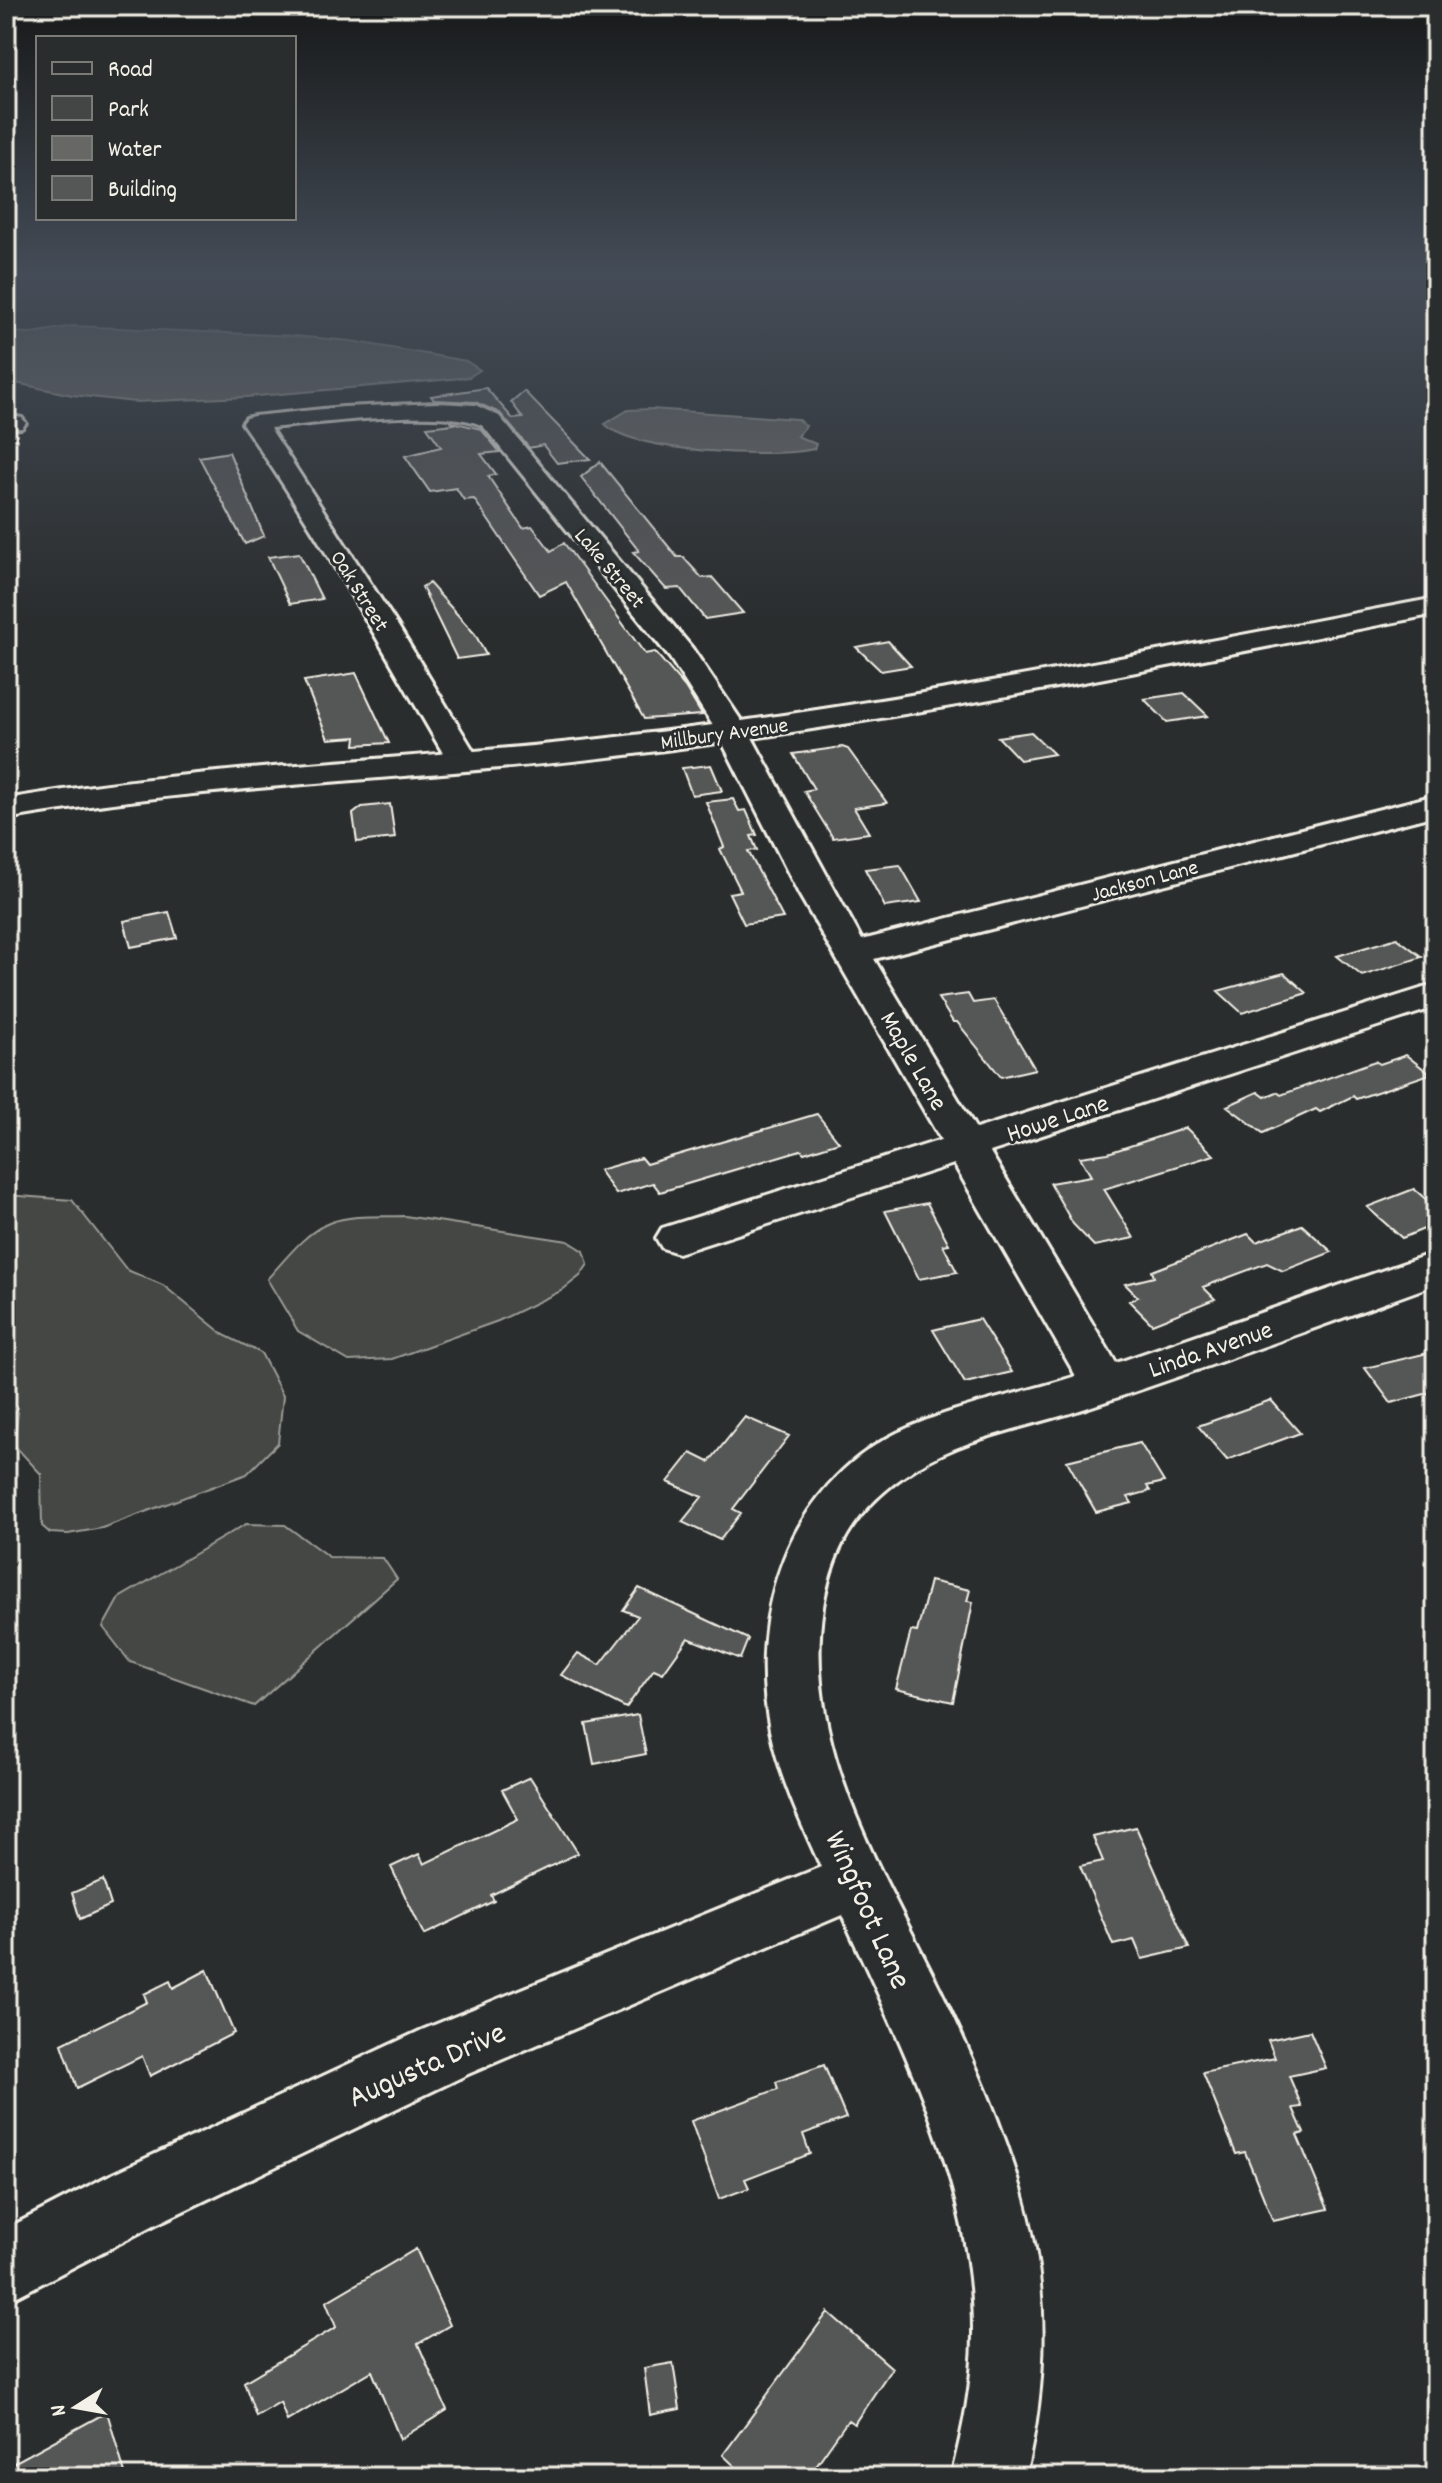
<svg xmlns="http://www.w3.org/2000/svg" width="1442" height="2483" font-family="Dekko,sans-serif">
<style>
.green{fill:#444645;stroke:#9c9c96;stroke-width:2}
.water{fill:#676866;stroke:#9f9f9a;stroke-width:2}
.building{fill:#555756;stroke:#f4f1e8;stroke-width:2}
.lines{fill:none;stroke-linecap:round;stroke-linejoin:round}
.minor-casing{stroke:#f4f1e8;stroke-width:6}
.major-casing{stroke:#f4f1e8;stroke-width:6}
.minor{fill:#2a2d2e;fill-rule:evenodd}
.major{fill:#2a2d2e;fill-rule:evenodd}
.labels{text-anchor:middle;stroke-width:6;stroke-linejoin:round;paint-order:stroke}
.far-street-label{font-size:22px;fill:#f4f1e8;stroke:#2a2d2e}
.street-label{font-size:26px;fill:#f4f1e8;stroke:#2a2d2e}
.near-street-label{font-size:32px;fill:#f4f1e8;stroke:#2a2d2e}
</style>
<rect width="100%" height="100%" fill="#2a2d2e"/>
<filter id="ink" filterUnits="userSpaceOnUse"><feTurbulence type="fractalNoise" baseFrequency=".0125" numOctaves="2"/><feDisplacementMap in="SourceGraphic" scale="16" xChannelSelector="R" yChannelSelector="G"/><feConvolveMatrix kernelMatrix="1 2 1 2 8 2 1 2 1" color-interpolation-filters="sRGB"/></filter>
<g filter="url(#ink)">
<path class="green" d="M6 1195 72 1200 127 1270 163 1285 224 1335 261 1353 283 1396 278 1443 247 1474 102 1528 68 1534 50 1533 42 1526 41 1474 14 1445 18 1412 6 1400Z
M405 1216 568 1241 584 1251 588 1264 580 1276 561 1291 498 1321 392 1359 349 1361 298 1331 267 1279C285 1260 304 1233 329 1223 352 1214 381 1217 405 1216Z
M246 1524 285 1525 329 1557 383 1558 397 1579 254 1706 130 1662 103 1627 119 1598Z"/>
<path class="water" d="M73 326 294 336 351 341 466 361 480 370 469 377 442 380 246 397 135 402 72 395 6 381V332L33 333Z
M651 409 797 419 806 426 797 436 816 444 814 449C776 458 632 453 605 424L628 410Z"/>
<path class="building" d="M486 388 513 419 523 418 511 402 524 391 590 459 557 463 543 445 529 448 500 413 475 402 434 400 431 396Z
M452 422 481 429 500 452 481 454 496 474 488 476 523 528 532 526 551 551 564 543 645 654 655 652 685 687 702 715 644 719 566 582 539 595 474 499 464 500 456 488 430 492 405 456 441 447 427 427 454 424Z
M229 452 264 536 245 544 199 457Z
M600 462 677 557H683L702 578 712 577 743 613 705 619 680 588 666 589 633 552 639 551 581 477Z
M299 553 322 599 290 604 268 557Z
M429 583 475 634 486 655 457 659 422 587Z
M888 641 911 666 881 671 856 647Z
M356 673 378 720 389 743 355 745 356 737 328 739 304 681Z
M1184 693 1208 716 1167 722 1144 699Z
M1031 732 1054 754 1020 760 998 737Z
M842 747 848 749 887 803 854 808 869 833 833 838 804 791 814 789 793 754Z
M711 765 722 791 692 795 682 768Z
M733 799 739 811 746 810 757 835 751 836 757 850 748 851 783 918 744 924 729 893 741 891 720 849 724 847 706 802Z
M390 804 395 838 357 842 353 814 362 807Z
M900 865 921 902 885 907 865 869Z
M169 912 177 938 131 947 124 921Z
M1397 938 1422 957 1362 976 1337 956Z
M1284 973 1307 993 1242 1013 1218 991Z
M968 994 973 1003 994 1000 1035 1069 1001 1077 957 1022H953L938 998Z
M1406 1055 1430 1074 1356 1099 1353 1096 1320 1112 1316 1109 1263 1133 1227 1106 1258 1092 1265 1097 1277 1092 1281 1095 1375 1061 1380 1064Z
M817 1114 839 1142 804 1153 801 1150 660 1192 653 1183 616 1194 599 1170 641 1158 646 1164Z
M1186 1128 1214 1155 1104 1189 1134 1238 1094 1246 1073 1224 1050 1183 1091 1176 1080 1157 1108 1153Z
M1414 1189 1436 1208V1224L1402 1238 1367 1207Z
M927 1203 949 1244 943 1245 957 1272 919 1279 885 1211Z
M1302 1225 1332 1252 1283 1271 1267 1263 1203 1287 1215 1299 1152 1324 1129 1301 1138 1297 1125 1284 1154 1277 1152 1271 1248 1234 1256 1242Z
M979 1319 1012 1372 965 1383 933 1330Z
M1436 1351V1391L1391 1403 1365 1368Z
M1271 1400 1300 1433 1227 1460 1198 1426Z
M745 1417 789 1436 733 1509 741 1513 720 1540 682 1522 702 1497 668 1482 691 1453 709 1462Z
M1140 1443 1164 1482 1147 1486 1150 1491 1128 1497 1132 1503 1096 1512 1067 1461Z
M930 1581 970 1590 967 1601 973 1602 953 1702 896 1689 911 1631 917 1632Z
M639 1588 748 1639 740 1659 688 1638 663 1673 654 1669 626 1708 561 1675 578 1653 600 1665 638 1616 623 1610Z
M638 1715 646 1754 594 1764 586 1724Z
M530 1777 578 1853 491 1895 494 1901 424 1935 391 1867 419 1854 424 1864 518 1819 502 1790Z
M1136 1827 1189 1948 1142 1959 1134 1940 1113 1945 1080 1866 1103 1861 1093 1837Z
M103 1880 111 1905 80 1919 72 1893Z
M207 1970 234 2033 150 2076 142 2056 77 2088 62 2044 147 2002 144 1994 170 1981 173 1988Z
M1310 2031 1326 2068 1289 2076 1302 2107 1293 2108 1304 2133 1297 2135 1328 2209 1273 2221 1245 2152 1236 2154 1203 2073 1275 2058 1268 2040Z
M824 2065 846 2118 803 2134 810 2154 745 2179 749 2188 719 2199 691 2121 778 2089 776 2082Z
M416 2249 450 2325 418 2344 447 2410 400 2439 372 2371 287 2421 280 2402 256 2416 244 2382 336 2327 326 2302Z
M828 2312 892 2368 854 2424 848 2420 808 2477H746L723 2455Z
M673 2363 680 2409 650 2415 644 2368Z
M107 2412 126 2477H6V2467Z"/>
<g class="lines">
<defs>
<path id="minor" d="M438 403 475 405 499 416 692 648 749 732 862 940 1436 795V815L874 959 976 1129 1436 984V1007L990 1152 1116 1363 1436 1252V1284C1320 1326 1204 1369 1086 1408 1030 1427 967 1436 916 1468 861 1503 833 1543 823 1607 801 1750 887 1877 946 2001 975 2063 1003 2126 1022 2192 1050 2288 1048 2380 1025 2477H951C963 2430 973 2382 973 2334 974 2184 902 2048 842 1915L468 2074 154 2225 6 2302V2229L106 2177 422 2030 821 1867C801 1823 780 1778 770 1730 747 1615 787 1488 897 1433 952 1406 1017 1395 1076 1376L954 1164 694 1248 678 1253 662 1248 656 1238 662 1228 941 1140 799 894 717 732 670 658 483 426C447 406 315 424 270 428L398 626 479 760 474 767 463 770 452 767 447 760C381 646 317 531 242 423L246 418 254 416 343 407Z
M6 415 22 418 26 423 22 428 6 429Z"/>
<path id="major" d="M1436 598V614C1170 665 904 721 634 754 425 780 214 783 6 819V799C214 763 425 761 634 735 904 703 1170 648 1436 598Z"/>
</defs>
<use href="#minor" class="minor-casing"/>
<use href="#major" class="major-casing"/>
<use href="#minor" class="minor"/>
<use href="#major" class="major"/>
</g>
</g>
<linearGradient id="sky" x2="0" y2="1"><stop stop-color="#171919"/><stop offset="0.44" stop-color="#444c57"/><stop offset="1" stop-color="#444c57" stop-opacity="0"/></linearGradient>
<rect width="1442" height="623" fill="url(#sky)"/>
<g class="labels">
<g class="far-street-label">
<text transform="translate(611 567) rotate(50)" y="8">Lake Street</text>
<text transform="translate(361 590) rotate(58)" y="8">Oak Street</text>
<text transform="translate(724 732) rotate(-8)" y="8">Millbury Avenue</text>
<text transform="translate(1144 879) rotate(-15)" y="8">Jackson Lane</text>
</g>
<g class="street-label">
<text transform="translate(915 1060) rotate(60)" y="9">Maple Lane</text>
<text transform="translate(1057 1117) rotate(-18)" y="9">Howe Lane</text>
<text transform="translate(1210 1348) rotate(-19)" y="9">Linda Avenue</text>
</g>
<g class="near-street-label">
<text transform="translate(870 1909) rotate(66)" y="11">Wingfoot Lane</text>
<text transform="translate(426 2063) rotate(-24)" y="11">Augusta Drive</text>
</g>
</g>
<rect width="1442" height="2483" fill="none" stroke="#2a2d2e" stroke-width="32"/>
<rect x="16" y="16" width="1410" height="2451" fill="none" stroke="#f4f1e8" stroke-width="3" filter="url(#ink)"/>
<rect x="36" y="36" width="260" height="184" fill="#2a2d2e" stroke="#7b7b78" stroke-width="2"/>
<rect x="52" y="62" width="40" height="12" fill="#2a2d2e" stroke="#7b7b78" stroke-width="2"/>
<text x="108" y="76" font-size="24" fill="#f4f1e8">Road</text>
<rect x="52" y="96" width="40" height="24" fill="#444645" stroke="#7b7b78" stroke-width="2"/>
<text x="108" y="116" font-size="24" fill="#f4f1e8">Park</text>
<rect x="52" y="136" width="40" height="24" fill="#676866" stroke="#7b7b78" stroke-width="2"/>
<text x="108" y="156" font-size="24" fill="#f4f1e8">Water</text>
<rect x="52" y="176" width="40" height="24" fill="#555756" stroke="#7b7b78" stroke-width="2"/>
<text x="108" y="196" font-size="24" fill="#f4f1e8">Building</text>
<g transform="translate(76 2407) rotate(259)" stroke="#2a2d2e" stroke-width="6" paint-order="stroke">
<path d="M0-6L14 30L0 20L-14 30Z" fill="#f4f1e8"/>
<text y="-12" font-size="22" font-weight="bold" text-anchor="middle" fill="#f4f1e8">N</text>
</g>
</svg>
